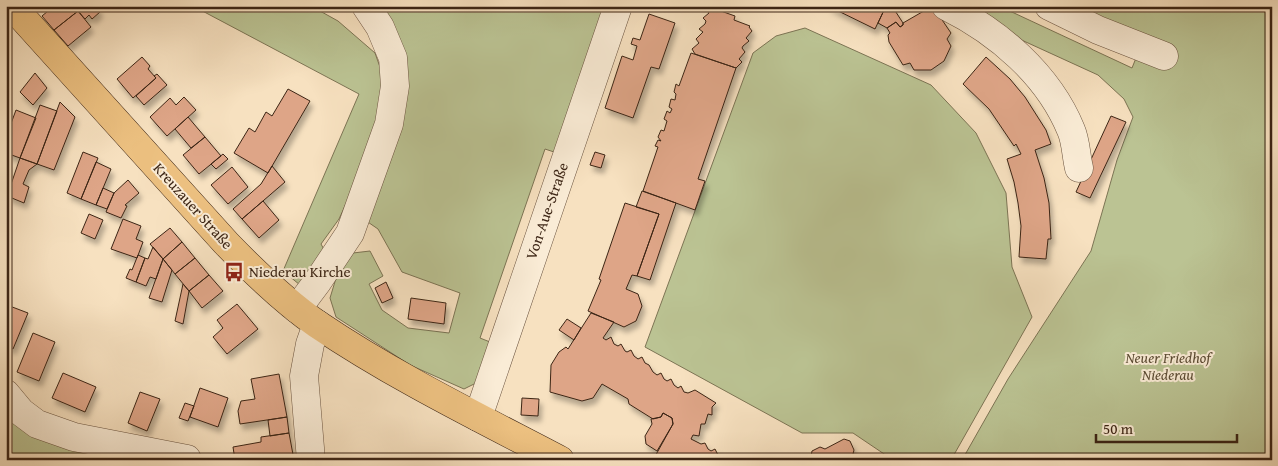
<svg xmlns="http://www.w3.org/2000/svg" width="1278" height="466" font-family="'Gentium Book Plus',serif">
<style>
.green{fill:#bbc393;stroke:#7c7454}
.building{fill:#dea587;stroke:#3c2515;filter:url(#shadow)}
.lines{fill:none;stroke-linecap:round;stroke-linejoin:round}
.minor-casing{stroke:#6b5440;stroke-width:29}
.major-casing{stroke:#3c2515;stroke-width:29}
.minor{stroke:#faecd6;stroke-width:28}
.major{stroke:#ecc080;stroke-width:28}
.labels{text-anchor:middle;stroke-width:4;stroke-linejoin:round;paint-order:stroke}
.street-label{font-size:15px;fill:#3c2515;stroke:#faecd6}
.poi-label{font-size:15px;fill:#3c2515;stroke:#faecd6;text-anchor:start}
.park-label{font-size:15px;font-style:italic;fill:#5c4c34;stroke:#faecd6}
</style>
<defs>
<filter id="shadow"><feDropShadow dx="3" dy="5.5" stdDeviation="2.5" flood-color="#0004"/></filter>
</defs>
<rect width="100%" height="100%" fill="#f7e1c0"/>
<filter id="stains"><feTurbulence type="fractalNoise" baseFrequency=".004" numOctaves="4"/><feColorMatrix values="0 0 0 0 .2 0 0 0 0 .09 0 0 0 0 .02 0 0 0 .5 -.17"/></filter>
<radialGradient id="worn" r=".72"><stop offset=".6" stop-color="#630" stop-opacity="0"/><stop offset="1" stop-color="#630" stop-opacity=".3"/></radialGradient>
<path class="green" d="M193 6H311L338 21 375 53 387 87 383 123 339 219 321 244 327 255 300 285 283 271 359 94Z
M376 6H611L560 154 545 149 480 338 495 344 480 381 464 389 410 365 336 317 330 298 337 275 353 253 370 251 383 276 369 284 382 310 408 328 449 333 460 293 402 272 378 229 362 218 392 141Z
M959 6H999L1132 68 1138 53 1062 6H1272V460H962L1008 379 1091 251 1117 160 1133 117 1124 99 1098 75 1004 32Z
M805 28 931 85 976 133 1006 193 1012 267 1032 317 951 460H893L853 433H802L645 347 753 53 776 36Z
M6 411 145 460H6Z"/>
<path class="building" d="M54 6H74L78 11 54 30 42 16Z
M84 6H99L97 8 100 12 92 19 89 15 85 19 78 11Z
M709 6H720L718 10 735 16 734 20 750 26 749 27 752 31 746 38 749 41 743 46 742 48 745 52 739 59 742 62 736 68 695 54 692 49 699 43 696 39 703 32 699 29 705 24 706 21 703 18 709 13 708 11Z
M828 6H886L875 29Z
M886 6H892L903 23V25L900 27 896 22 887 28 878 23Z
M929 8 936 11 951 33 947 39 951 46 944 61 931 70H914L910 63 903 65 889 42 888 35 890 33 887 28 896 22 900 27 903 25V23Z
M78 11 91 27 68 46 54 30Z
M649 14 675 23 659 69 651 67 633 118 605 108 622 56 633 60 637 46 631 44 633 38 640 40Z
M691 53 736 68 698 179 705 181 695 210 643 191 658 147 655 146 658 140 661 141 658 137 661 130 664 131 667 121 664 119 667 111 670 113 672 109 669 107 671 99 675 100 676 94 674 92 676 84 679 86Z
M142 57 150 66 148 69 156 78 133 98 117 79Z
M986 57 1010 79 1025 97 1046 130 1051 144 1035 150 1044 178 1049 203 1051 239H1048L1046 259 1019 257 1021 226 1018 203 1014 182 1007 159 1021 154 1016 144 1014 146 989 109 963 84Z
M35 73 47 88 33 105 20 92Z
M157 74 167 85 144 105 136 96 156 78 154 76Z
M288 89 310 101 268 173 234 153 249 128 255 132 266 112 272 116Z
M184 97 196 110 167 136 150 117 170 98 176 105Z
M60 102 75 117 54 170 37 164Z
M40 105 57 111 37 164 20 158Z
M16 110 36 118 20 158 6 153V137Z
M1111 116 1126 122 1090 198 1076 192Z
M188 117 205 137 191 148 175 129Z
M205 137 221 156 199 174 183 155Z
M83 152 98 158 81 199 67 193Z
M595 152 605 155 601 168 590 165Z
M223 154 228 159 216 169 211 164Z
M20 158 37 164 29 170 23 184 29 187 24 203 7 196Z
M96 162 111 169 96 205 81 199Z
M272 166 285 182 242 219 233 209 261 184Z
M232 167 248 187 228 204 211 185Z
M128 180 139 193 125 205 127 206 121 218 106 212 114 193Z
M103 188 114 193 107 209 96 205Z
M642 191 676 203 650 280 637 276 659 214 636 207Z
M263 201 279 220 259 238 242 219Z
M625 203 659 214 637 276 632 275 626 289 638 294 642 306 636 321 624 327 588 311 601 280 599 279Z
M89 214 103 220 95 239 81 233Z
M123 219 141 226 136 239 143 242 137 258 111 249Z
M170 228 182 242 163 259 150 244Z
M182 242 195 258 175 274 163 259Z
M153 247 163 259 156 279 150 277 146 286 136 282 145 258 148 259Z
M138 255 145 258 136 282 126 278 130 269 132 270Z
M195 258 209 275 189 291 175 274Z
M163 259 172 270 162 302 149 298Z
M209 275 223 291 202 308 189 291Z
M386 282 393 298 382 303 375 288Z
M183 284 189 291 183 324 175 321Z
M411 298 446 303 444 324 408 319Z
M237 304 258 329 227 354 213 337 223 328 217 320Z
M7 305 28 313 13 349 6 346Z
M591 313 614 322 603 338 606 340 611 337 614 344 618 346 621 344 625 351 627 352 631 350 634 356 638 359 642 357 645 363 649 365 653 372 657 375 661 373 664 379 667 381 671 379 674 385 678 388 681 386 684 392 688 393 695 390 716 403 712 407V415L708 414 705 424H701L699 436 693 435 691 439 701 444 705 443 708 449 711 451 715 449 718 455 721 457 725 455 727 460H653L673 424 672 418 663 413 661 417 653 419 629 404 628 399 602 384 593 398 582 401 550 392 551 365 559 352 566 347 568 349Z
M567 319 581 328 574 340 559 330Z
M33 333 55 342 39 381 17 372Z
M63 373 96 387 85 412 52 398Z
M279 374 287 417 240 424 238 411 241 401 255 399 251 379Z
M200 388 228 398 218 427 190 417Z
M140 392 160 399 147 431 128 423Z
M522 398 539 399 538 416 521 415Z
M185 403 194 406 188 421 179 418Z
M663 413 672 418 673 424 657 451 646 444 645 436 652 424 651 419 661 417Z
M287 417 289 433 270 436 268 420Z
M289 433 294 460H235L233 447 261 442V437Z
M844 439 850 441 854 450 853 454 856 460H804L811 456 812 451 820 447 825 449Z"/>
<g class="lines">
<defs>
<path id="minor" d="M946 6C998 32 1048 74 1071 130 1076 141 1076 156 1079 168
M1049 6 1098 30 1164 56
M297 309 318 281 350 233 389 124 395 86 393 58 380 27 366 6
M6 394 21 412 37 424 74 437 187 459
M478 417 618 6
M311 460 304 376 310 344 317 324"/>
<path id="major" d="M12 6 226 243C254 272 284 301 317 324 394 376 478 417 560 460"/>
</defs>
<use href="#minor" class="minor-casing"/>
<use href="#major" class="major-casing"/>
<use href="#minor" class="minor"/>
<use href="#major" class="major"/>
</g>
<defs>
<symbol id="bus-bare" viewBox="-9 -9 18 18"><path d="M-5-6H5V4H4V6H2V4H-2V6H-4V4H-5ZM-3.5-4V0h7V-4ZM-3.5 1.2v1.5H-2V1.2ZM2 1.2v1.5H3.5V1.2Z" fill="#8f2418" stroke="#faecd6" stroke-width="2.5" paint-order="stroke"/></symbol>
</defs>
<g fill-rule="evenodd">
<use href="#bus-bare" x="220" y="258" width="28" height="28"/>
</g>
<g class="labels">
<g class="street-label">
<text transform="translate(193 206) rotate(48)" y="5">Kreuzauer Straße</text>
<text transform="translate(547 211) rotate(-71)" y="5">Von-Aue-Straße</text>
</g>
<g class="poi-label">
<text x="249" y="277">Niederau Kirche</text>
</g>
<g class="park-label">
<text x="1168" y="363">Neuer Friedhof<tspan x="1168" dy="17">Niederau</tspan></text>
</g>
</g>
<rect width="1278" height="466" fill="none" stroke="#f7e1c0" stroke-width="25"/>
<rect x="8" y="8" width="1263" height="451" fill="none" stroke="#3c2515" stroke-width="2.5"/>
<rect x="12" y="12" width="1253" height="441" fill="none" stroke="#3c2515"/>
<path d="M1096 434v8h141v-8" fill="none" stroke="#3c2515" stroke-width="2.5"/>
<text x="1103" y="434" font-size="15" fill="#3c2515" stroke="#faecd6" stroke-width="4" paint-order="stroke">50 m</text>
<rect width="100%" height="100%" filter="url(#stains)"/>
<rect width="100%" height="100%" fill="url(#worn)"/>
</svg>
